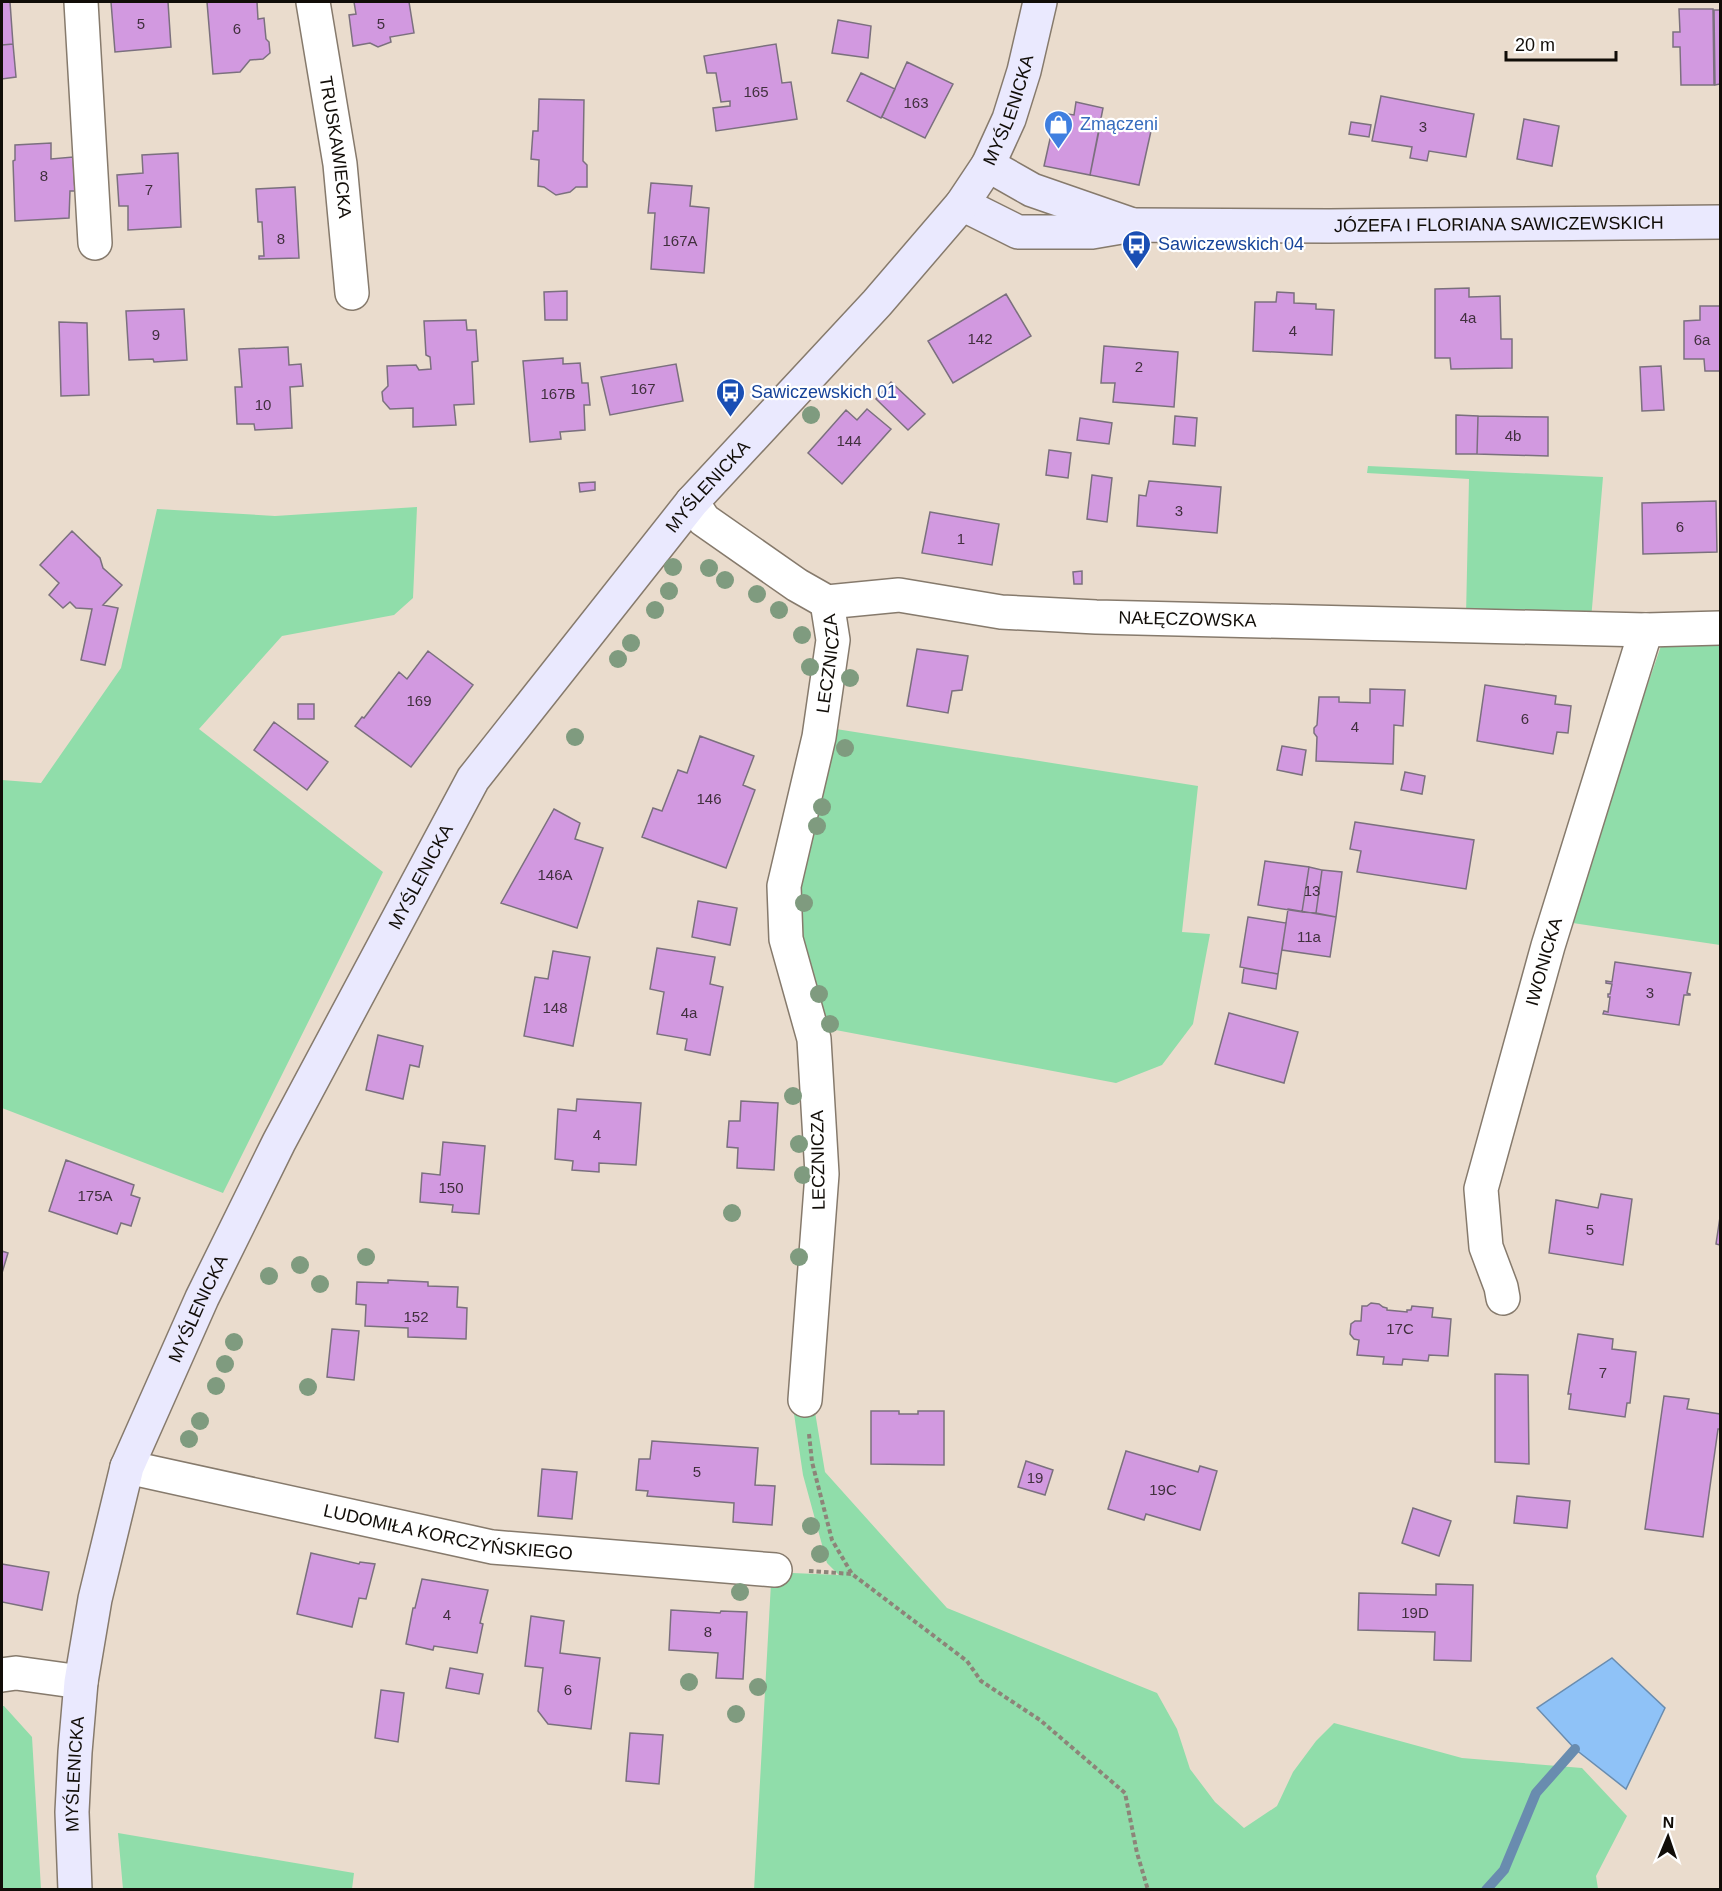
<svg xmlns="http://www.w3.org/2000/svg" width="1722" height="1891" font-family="Helvetica,sans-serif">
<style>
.green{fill:#90ddaa}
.water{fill:#8fc2f7;stroke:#698caf;stroke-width:1.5}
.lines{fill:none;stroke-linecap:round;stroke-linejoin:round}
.stream{stroke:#698caf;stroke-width:10}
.building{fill:#d299e0;stroke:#7b707e;stroke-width:1.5}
.street-casing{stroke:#867a6c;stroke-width:36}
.secondary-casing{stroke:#867a6c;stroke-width:36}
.path{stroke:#8d8479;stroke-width:4;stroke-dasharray:4.5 3;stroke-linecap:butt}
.street{stroke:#fff;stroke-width:33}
.secondary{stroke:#eae9fe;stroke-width:33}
.tree{fill:#7f9b7f}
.labels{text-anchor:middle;stroke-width:4.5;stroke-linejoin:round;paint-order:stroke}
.number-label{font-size:15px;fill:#41303e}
.street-label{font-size:18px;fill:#110d08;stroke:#fff}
.shop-label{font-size:18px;fill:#366cbe;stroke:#fff;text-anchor:start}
.transit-label{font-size:18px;fill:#164399;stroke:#fff;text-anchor:start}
</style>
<rect width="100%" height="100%" fill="#eadccd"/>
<path class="green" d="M1368 466 1603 477 1591 620 1466 616 1469 479 1367 473Z
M417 507 413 598 394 615 282 636 199 729 383 872 223 1193 2 1108V780L41 783 121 668 157 509 275 516Z
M1720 641V945L1566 922 1662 643Z
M836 729 1198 786 1182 932 1210 934 1193 1024 1162 1065 1116 1083 825 1028 804 963 796 893Z
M814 1406 825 1472 947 1608 1157 1693 1177 1729 1190 1769 1215 1802 1244 1828 1277 1806 1293 1772 1316 1741 1334 1723 1462 1758 1582 1768 1627 1816 1596 1876 1598 1889 754 1890 771 1583 769 1572 839 1575 827 1563 803 1475 793 1407Z
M2 1706H4L32 1737 41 1889H2Z
M118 1833 354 1873 352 1889H123Z"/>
<path class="water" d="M1612 1658 1665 1708 1626 1789 1575 1749 1537 1708Z"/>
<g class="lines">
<path class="stream" d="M1486 1890 1504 1870 1536 1793 1575 1749"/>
</g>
<path class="building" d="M2 2H10L13 44 2 45Z
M111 2H168L171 47 115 52Z
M207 2H257L258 19 264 18 266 39 269 42 270 53 263 59 250 60 240 72 213 74Z
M354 2H409L414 33 390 37 391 42 378 47 370 43 353 46 349 15 356 14Z
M1679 9H1713L1714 85H1681L1680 47H1673V32H1680Z
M1714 10H1720V84L1715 85Z
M838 20 871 26 868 58 832 53Z
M13 44 16 77 2 79V45Z
M776 44 782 83 791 82 797 119 716 131 713 108 730 106V101L721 102 716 73H707L704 56Z
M907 62 953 84 925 138 882 117Z
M861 73 895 89 881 118 847 101Z
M1381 96 1474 114 1466 157 1429 151 1427 161 1410 158 1412 147 1372 141Z
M539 99 584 100 583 161 587 165V187H576L570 192 556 195 544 187 538 186 539 160 531 159 533 131H538Z
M1076 102 1103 108 1090 175 1044 166 1056 112 1074 115Z
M1524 119 1559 126 1552 166 1517 159Z
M1101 121 1151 131 1139 185 1090 175Z
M1351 122 1371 125 1369 137 1349 134Z
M51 143V159L73 157 75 191H70L69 218 15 221 13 161 15 160V145Z
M178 153 181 227 128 230V206H119L117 175 143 173 142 155Z
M651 183 692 186 690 206 709 208 704 273 651 269 655 213H648Z
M295 187 299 258 259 259V256H264L262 222H258L256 189Z
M1469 288V297L1500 296 1501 339H1512V368L1451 369 1450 358H1435V289Z
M567 291V320H545L544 292Z
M1277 292 1294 293V303L1316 304V309L1334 310 1332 355 1253 351 1255 302H1276Z
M1006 294 1031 336 953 383 928 341Z
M1700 306H1720V371H1705L1704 359H1684V321L1700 320Z
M184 309 187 360 154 362 153 359 129 360 126 311Z
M466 320 467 330H476L478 361 472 362 474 404 454 405 456 425 413 427V408L390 409 383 401 382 392 388 386 387 366 416 365 419 370 431 369 430 357 426 355 424 321Z
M59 322 87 323 89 395 61 396Z
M1104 346 1178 352 1174 407 1113 402 1115 383H1101Z
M288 347 289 365 301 364 303 386 290 387 292 428 255 430 254 424H237L235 387H242L239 349Z
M563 358V364L580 363 582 383H588L590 405H584L585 430 560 432 561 439 530 442 523 361Z
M676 364 683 401 610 415 601 377Z
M1661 366 1664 410 1642 411 1640 367Z
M891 382 925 414 908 430 876 399Z
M867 409 891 429 842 484 808 453 846 410 857 420Z
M1456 415 1478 416 1477 454H1456Z
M1175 416 1197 418 1195 446 1173 444Z
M1478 416 1548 417V456L1477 454Z
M1080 418 1112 423 1109 444 1077 440Z
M1049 450 1071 453 1068 478 1046 475Z
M1092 475 1112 478 1107 522 1087 519Z
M1149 481 1221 487 1217 533 1137 526 1139 495 1146 496Z
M595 482V490L580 492 579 483Z
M1716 501 1717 552 1643 554 1642 503Z
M930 512 999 524 992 565 922 553Z
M72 531 100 558 103 568 122 585 103 605 118 608 105 665 81 660 92 609 76 608 70 602 63 608 49 595 59 583 40 565Z
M1082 571V584H1074L1073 572Z
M917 649 968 656 962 690 952 691 948 713 907 706Z
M428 651 473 685 411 767 355 726 362 717 364 718 399 672 407 679Z
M1485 685 1556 696 1555 704 1571 706 1568 733 1557 732 1553 754 1477 741Z
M1370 689 1405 690 1403 726 1394 725 1393 764 1316 761 1317 737 1314 733V728L1317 725 1319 697H1339V702L1370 703Z
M298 704H314V719H298Z
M274 722 328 762 307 790 254 750Z
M700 736 754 756 743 785 755 790 726 868 642 837 653 808 662 811 678 770 687 773Z
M1282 746 1306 750 1302 775 1277 770Z
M1405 772 1425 776 1422 794 1401 790Z
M554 809 580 823 575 839 603 848 577 928 501 903Z
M1355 822 1474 840 1466 889 1357 872 1361 851 1350 849Z
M1265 861 1309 867 1302 912 1258 905Z
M1309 867 1322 870 1316 913 1302 912Z
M1322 870 1342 872 1336 917 1316 913Z
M698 901 737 908 730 945 692 937Z
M1288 909 1336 917 1330 957 1282 950Z
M1248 917 1286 923 1278 974 1240 967Z
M657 948 715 957 710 984 723 987 710 1055 685 1050 687 1039 657 1034 664 992 650 989Z
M553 951 590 957 573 1046 524 1036 535 977 548 979Z
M1615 962 1691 973 1687 993 1690 994V995H1684L1679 1025 1603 1014 1604 1011 1608 1012 1610 997H1608V994H1610L1612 984 1606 983V981L1612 982Z
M1244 968 1278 974 1276 989 1242 983Z
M1229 1013 1298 1032 1284 1083 1215 1064Z
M378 1035 423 1046 419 1067 410 1065 403 1099 366 1090Z
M577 1099 641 1103 636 1165 599 1163V1172L572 1170 573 1161 555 1159 558 1109 576 1111Z
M741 1101 778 1103 774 1170 737 1168 738 1148 727 1147 729 1121H740Z
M443 1142 485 1146 479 1214 452 1212 453 1205 420 1202 422 1173 440 1175Z
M66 1160 134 1185 131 1195 140 1198 131 1226 121 1223 117 1234 49 1211Z
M1601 1194 1632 1199 1623 1265 1549 1253 1556 1200 1598 1208Z
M1720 1217V1245L1716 1244Z
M2 1251 8 1253 2 1273Z
M388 1280 428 1282V1286L458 1287 457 1307 467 1308 466 1339 408 1337V1328L365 1326 366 1305 356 1304 357 1282 388 1283Z
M1371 1303 1379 1304 1383 1307 1387 1308V1310L1407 1312V1310H1411L1412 1306 1433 1308 1432 1317 1451 1319 1448 1356 1429 1355 1428 1361 1403 1359 1402 1365 1383 1364 1384 1357 1357 1355 1359 1340 1354 1339 1350 1334 1351 1324 1355 1321H1361L1362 1306H1367Z
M332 1329 359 1331 354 1380 327 1377Z
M1578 1334 1613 1339 1612 1349 1636 1352 1630 1403H1627L1625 1417 1569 1409 1571 1394H1568Z
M1495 1374 1528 1375 1529 1464 1495 1462Z
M1664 1396 1689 1399 1687 1409 1720 1414V1429H1718L1703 1537 1645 1529Z
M871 1411H899V1414H918V1411H944V1465L871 1464Z
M652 1441 758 1448 755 1485 775 1486 772 1525 733 1522 734 1503 647 1496 648 1491 636 1490 639 1459H650Z
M1126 1451 1198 1472 1200 1466 1217 1471 1200 1530 1146 1514 1144 1520 1108 1509Z
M1026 1461 1053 1470 1045 1495 1018 1487Z
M542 1469 577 1472 572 1519 538 1516Z
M1517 1496 1570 1501 1567 1528 1514 1523Z
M1413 1508 1451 1521 1439 1556 1402 1543Z
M311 1553 359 1564 360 1562 375 1564 366 1599 359 1598 352 1627 297 1614Z
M2 1564 49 1572 42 1610 2 1602Z
M422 1579 488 1590 480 1623 483 1624 477 1653 434 1646 433 1650 406 1644 413 1608H415Z
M1436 1584 1473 1585 1471 1661 1434 1660 1435 1632 1358 1630 1359 1593 1436 1595Z
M671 1610 720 1613 721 1611 747 1612 743 1679 716 1678 718 1653 669 1650Z
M531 1616 564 1621 560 1653 600 1658 591 1729 548 1724 538 1711 543 1668 525 1666Z
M450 1668 483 1674 479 1694 446 1688Z
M381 1690 404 1693 398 1742 375 1738Z
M630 1733 663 1735 659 1784 626 1781Z"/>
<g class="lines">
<defs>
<g id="street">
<path d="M81 2 95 243"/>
<path id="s1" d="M313 2 340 164 352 293"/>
<path id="s2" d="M692 502 704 520 797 585 827 602 899 595 1001 612 1096 617 1646 630 1720 628"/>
<path id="s3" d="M1503 1298 1501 1287 1486 1247 1481 1189 1548 946 1646 630"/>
<path id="s4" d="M805 1400 822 1174 814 1039 786 939 784 886 819 737 833 640 827 602"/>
<path id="s5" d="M127 1467 492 1547 775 1570"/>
<path d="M2 1675 16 1673 81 1682"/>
</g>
<g id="secondary">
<path d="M988 165 1032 190 1130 224"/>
<path id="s6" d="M962 204 1018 232H1092L1133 225 1329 226 1720 222"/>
<path id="s7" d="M75 1890 72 1812 75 1752 81 1682 95 1599 127 1467 202 1298 279 1142 473 779 692 502 877 303 962 204 988 165 1009 119 1024 71 1040 2"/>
</g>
</defs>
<use href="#street" class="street-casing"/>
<use href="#secondary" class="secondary-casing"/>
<path class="path" d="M809 1434 812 1462 832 1540 852 1574 967 1661 981 1681 1040 1720 1125 1793 1137 1853 1148 1890
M809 1571 852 1574"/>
<use href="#street" class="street"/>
<use href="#secondary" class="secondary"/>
</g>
<g class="tree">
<circle cx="811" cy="415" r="9"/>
<circle cx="673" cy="567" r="9"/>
<circle cx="709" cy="568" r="9"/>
<circle cx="725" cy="580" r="9"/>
<circle cx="669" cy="591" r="9"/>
<circle cx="757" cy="594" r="9"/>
<circle cx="655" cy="610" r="9"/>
<circle cx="779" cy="610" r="9"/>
<circle cx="802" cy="635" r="9"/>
<circle cx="631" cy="643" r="9"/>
<circle cx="618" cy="659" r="9"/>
<circle cx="810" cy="667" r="9"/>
<circle cx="850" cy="678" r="9"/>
<circle cx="575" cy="737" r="9"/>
<circle cx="845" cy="748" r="9"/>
<circle cx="822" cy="807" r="9"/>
<circle cx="817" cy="826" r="9"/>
<circle cx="804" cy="903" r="9"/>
<circle cx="819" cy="994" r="9"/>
<circle cx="830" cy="1024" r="9"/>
<circle cx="793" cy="1096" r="9"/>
<circle cx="799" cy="1144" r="9"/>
<circle cx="803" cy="1175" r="9"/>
<circle cx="732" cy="1213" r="9"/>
<circle cx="366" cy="1257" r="9"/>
<circle cx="799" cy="1257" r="9"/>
<circle cx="300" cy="1265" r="9"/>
<circle cx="269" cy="1276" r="9"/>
<circle cx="320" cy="1284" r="9"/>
<circle cx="234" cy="1342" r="9"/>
<circle cx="225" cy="1364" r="9"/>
<circle cx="216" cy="1386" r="9"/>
<circle cx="308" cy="1387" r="9"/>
<circle cx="200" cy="1421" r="9"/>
<circle cx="189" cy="1439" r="9"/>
<circle cx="811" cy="1526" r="9"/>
<circle cx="820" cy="1554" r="9"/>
<circle cx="740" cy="1592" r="9"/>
<circle cx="689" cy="1682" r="9"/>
<circle cx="758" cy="1687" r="9"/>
<circle cx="736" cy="1714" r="9"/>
</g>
<defs>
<symbol id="shop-pin" viewBox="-11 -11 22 30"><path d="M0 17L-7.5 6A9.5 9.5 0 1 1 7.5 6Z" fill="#3f7fe0" stroke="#fff"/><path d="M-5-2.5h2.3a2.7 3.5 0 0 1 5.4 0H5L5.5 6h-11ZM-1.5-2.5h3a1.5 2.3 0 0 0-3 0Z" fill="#fff"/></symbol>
<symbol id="bus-pin" viewBox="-11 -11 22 30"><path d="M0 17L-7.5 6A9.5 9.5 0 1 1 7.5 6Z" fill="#1a4fb4" stroke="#fff"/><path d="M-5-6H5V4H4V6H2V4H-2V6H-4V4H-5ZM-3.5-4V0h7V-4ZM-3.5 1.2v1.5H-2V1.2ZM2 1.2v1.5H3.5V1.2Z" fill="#fff"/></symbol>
</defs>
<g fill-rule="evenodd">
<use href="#shop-pin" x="1042" y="108" width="33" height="45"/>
<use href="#bus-pin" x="1120" y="228" width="33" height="45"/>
<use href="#bus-pin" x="714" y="376" width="33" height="45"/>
</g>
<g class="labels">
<g class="number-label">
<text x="141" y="29">5</text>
<text x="381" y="29">5</text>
<text x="237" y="34">6</text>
<text x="756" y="97">165</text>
<text x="916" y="108">163</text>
<text x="1423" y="132">3</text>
<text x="44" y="181">8</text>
<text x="149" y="195">7</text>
<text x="281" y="244">8</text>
<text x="680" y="246">167A</text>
<text x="1468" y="323">4a</text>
<text x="1293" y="336">4</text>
<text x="156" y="340">9</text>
<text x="980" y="344">142</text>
<text x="1702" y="345">6a</text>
<text x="1139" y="372">2</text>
<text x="643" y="394">167</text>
<text x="558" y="399">167B</text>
<text x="263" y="410">10</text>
<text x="1513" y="441">4b</text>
<text x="849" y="446">144</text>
<text x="1179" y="516">3</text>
<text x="1680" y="532">6</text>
<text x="961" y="544">1</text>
<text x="419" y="706">169</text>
<text x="1525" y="724">6</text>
<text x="1355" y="732">4</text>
<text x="709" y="804">146</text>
<text x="555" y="880">146A</text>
<text x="1312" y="896">13</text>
<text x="1309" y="942">11a</text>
<text x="1650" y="998">3</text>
<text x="555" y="1013">148</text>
<text x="689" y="1018">4a</text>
<text x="597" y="1140">4</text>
<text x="451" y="1193">150</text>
<text x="95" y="1201">175A</text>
<text x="1590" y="1235">5</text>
<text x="416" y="1322">152</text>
<text x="1400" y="1334">17C</text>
<text x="1603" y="1378">7</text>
<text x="697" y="1477">5</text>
<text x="1035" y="1483">19</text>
<text x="1163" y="1495">19C</text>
<text x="1415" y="1618">19D</text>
<text x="447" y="1620">4</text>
<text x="708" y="1637">8</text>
<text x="568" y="1695">6</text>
</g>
<g class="street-label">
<text dy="6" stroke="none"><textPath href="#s7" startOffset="2060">MYŚLENICKA</textPath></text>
<text dy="6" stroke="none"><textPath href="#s1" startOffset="147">TRUSKAWIECKA</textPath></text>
<text dy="6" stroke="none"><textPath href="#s6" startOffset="544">JÓZEFA I FLORIANA SAWICZEWSKICH</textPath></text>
<text dy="6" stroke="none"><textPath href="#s7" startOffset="1574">MYŚLENICKA</textPath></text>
<text dy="6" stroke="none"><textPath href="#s2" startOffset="532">NAŁĘCZOWSKA</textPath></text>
<text dy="6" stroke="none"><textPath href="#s4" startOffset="746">LECZNICZA</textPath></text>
<text dy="6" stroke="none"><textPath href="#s7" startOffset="1088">MYŚLENICKA</textPath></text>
<text dy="6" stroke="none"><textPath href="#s3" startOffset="348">IWONICKA</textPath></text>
<text transform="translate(818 1160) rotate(-91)" y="6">LECZNICZA</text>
<text dy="6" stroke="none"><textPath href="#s7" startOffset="602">MYŚLENICKA</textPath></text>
<text dy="6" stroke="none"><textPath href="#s5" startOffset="328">LUDOMIŁA KORCZYŃSKIEGO</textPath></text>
<text dy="6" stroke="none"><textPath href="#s7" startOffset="116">MYŚLENICKA</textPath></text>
</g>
<g class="shop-label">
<text x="1080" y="130">Zmączeni</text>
</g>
<g class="transit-label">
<text x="1158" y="250">Sawiczewskich 04</text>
<text x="751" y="398">Sawiczewskich 01</text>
</g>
</g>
<rect width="1722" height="1891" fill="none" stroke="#110d08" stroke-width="6"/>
<g transform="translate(1668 1837) rotate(2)" stroke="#ffffff" stroke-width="4.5" paint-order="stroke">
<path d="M0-4.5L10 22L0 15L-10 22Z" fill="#110d08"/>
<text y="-9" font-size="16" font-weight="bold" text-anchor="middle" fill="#110d08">N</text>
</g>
<path d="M1506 51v9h110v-9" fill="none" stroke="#110d08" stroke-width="3"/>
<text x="1515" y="51" font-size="18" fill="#110d08" stroke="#ffffff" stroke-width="4.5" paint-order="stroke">20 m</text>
</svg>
